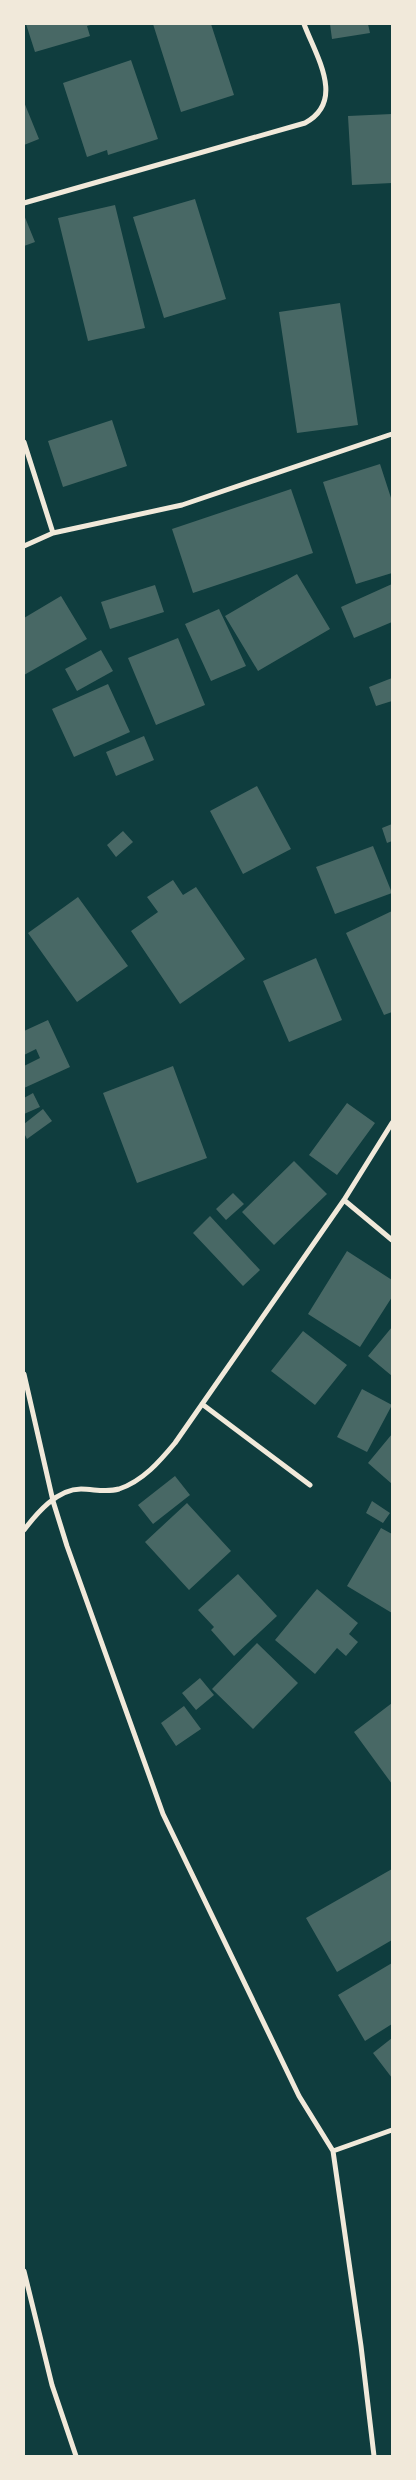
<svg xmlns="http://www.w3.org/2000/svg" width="416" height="2480" font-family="Poppins,sans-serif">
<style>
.building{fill:#486865}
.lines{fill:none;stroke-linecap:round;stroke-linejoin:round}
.minor{stroke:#f1e9da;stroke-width:5}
</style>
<rect width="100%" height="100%" fill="#0f3d3e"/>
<path class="building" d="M26 24H94L87 26 90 36 35 52Z
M153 24H211L234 95 181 112Z
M330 24H368L370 33 332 39Z
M131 60 158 139 108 155 107 150 87 157 63 83Z
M24 102 39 139 24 145Z
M392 114V183L352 185 348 116Z
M195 199 226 299 164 318 133 217Z
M115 205 145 328 88 341 58 218Z
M24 215 35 242 24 246Z
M340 303 358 425 297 433 279 312Z
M112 420 127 466 63 487 48 441Z
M380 464 392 501V573L356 584 323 482Z
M291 489 313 553 193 593 172 529Z
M297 574 330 629 258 671 225 616Z
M392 584V622L354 638 341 607Z
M155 585 164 612 110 629 101 602Z
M61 596 87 639 24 675V618Z
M219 609 246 666 211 681 185 624Z
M178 638 205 705 156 725 128 658Z
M101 650 113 671 77 691 65 669Z
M392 678V701L376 706 369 687Z
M108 684 130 732 74 757 52 709Z
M144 736 154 760 116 776 106 752Z
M257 786 291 849 243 874 210 811Z
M392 824V841L387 843 382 828Z
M123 831 133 842 116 857 107 845Z
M373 846 392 893 335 914 316 867Z
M173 880 183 895 196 887 245 959 180 1004 131 931 158 912 147 897Z
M78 897 128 966 77 1002 28 933Z
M392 911V1012L384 1015 346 933Z
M316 958 342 1020 289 1042 263 981Z
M48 1020 70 1067 24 1088V1066L40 1058 36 1049 24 1055V1031Z
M173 1066 207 1158 137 1183 103 1093Z
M33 1093 40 1107 24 1114V1098Z
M347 1103 375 1123 337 1175 309 1155Z
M43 1109 52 1121 27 1139 24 1133V1124Z
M294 1161 327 1194 274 1245 242 1212Z
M233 1193 244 1204 226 1220 216 1209Z
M210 1216 260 1270 243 1286 193 1233Z
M347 1251 392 1280V1297L360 1347 308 1314Z
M392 1327V1376L368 1356Z
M303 1331 347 1365 315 1405 271 1371Z
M362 1389 392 1405 367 1452 337 1437Z
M392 1434V1484L368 1463Z
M175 1476 190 1495 153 1524 138 1505Z
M372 1501 390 1513 383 1523 366 1513Z
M187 1503 231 1551 189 1590 145 1542Z
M381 1528 392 1534V1613L347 1586Z
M238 1574 277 1616 234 1656 211 1630 214 1627 198 1610Z
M317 1589 358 1623 349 1634 358 1642 346 1656 337 1648 315 1674 275 1640Z
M257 1643 298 1683 253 1729 212 1689Z
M200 1678 214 1695 196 1710 182 1693Z
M392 1703V1784L354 1732Z
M184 1706 201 1729 176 1746 161 1723Z
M392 1869V1940L337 1972 306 1918Z
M392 1963V2024L365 2041 338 1995Z
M392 2038V2078L373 2053Z"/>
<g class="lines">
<path class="minor" d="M24 203 305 123C346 101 316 56 304 24
M24 442 53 533
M24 546 53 533 182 505 392 434
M344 1200 392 1240
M24 1374 53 1501 67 1546 163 1814 299 2096 333 2151 361 2346 374 2456
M202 1404 310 1485
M24 1530C37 1513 57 1489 81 1489 94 1489 106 1493 119 1489 143 1481 160 1461 175 1443L344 1200 392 1123
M333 2151 392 2130
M24 2271 52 2385 76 2456"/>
</g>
<rect width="416" height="2480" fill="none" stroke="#f1e9da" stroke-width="50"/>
</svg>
